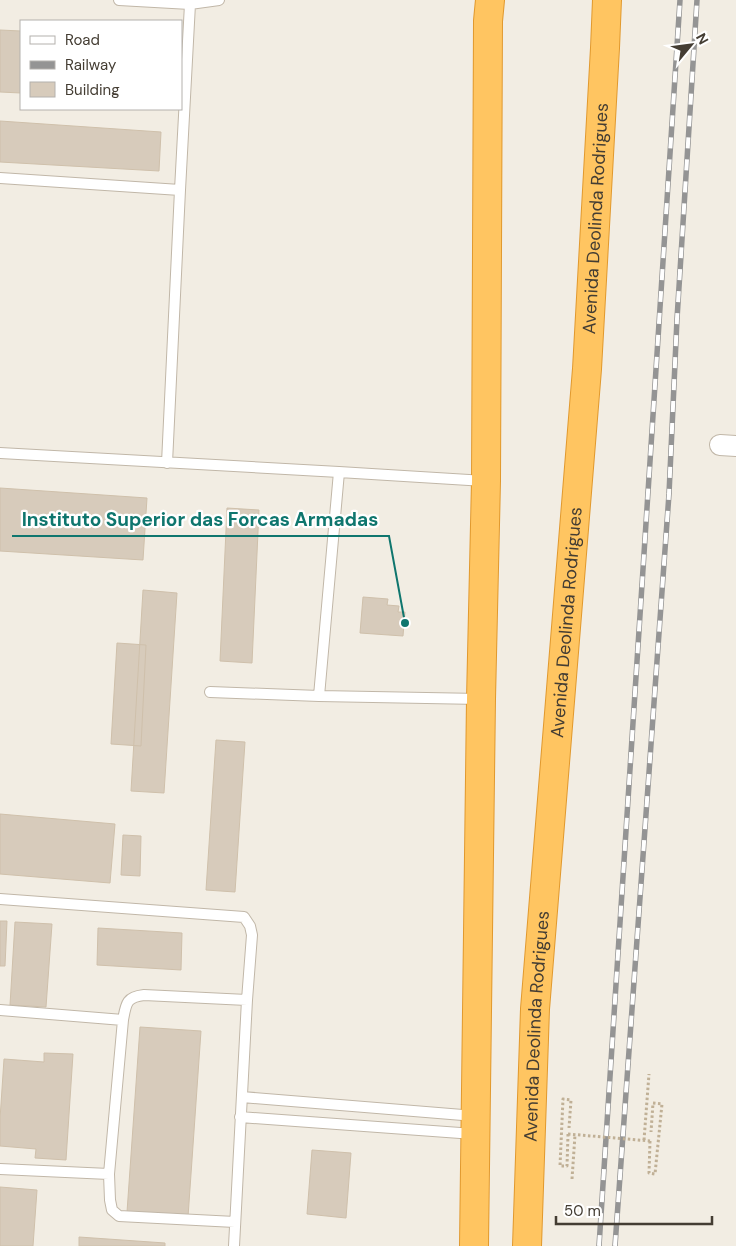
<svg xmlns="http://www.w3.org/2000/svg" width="736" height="1246" font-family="'DM Sans',sans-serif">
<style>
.building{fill:#d7cbbb;stroke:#cfc0ab}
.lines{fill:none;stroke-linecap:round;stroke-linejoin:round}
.lane-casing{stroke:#c1b7a8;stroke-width:12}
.street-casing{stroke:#c1b7a8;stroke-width:22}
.highway-casing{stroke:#e1992e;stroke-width:30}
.path{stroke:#c0b096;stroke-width:3;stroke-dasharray:2.5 2.5;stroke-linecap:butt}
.lane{stroke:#fff;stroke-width:10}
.street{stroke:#fff;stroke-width:20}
.highway{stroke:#ffc561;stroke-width:28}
.rail-casing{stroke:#949494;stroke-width:5.5}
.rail{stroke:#fff;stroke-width:4;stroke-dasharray:11;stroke-linecap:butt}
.path-bridge{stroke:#c0b096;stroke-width:3;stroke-dasharray:2.5 2.5;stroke-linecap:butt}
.labels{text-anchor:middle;stroke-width:4.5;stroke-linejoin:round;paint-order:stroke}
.street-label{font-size:18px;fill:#443d33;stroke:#fff}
.leader{fill:none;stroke:#0f766e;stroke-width:2}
.callout-dot{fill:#0f766e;stroke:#fff;stroke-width:2}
.callout-label{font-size:19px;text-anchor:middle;font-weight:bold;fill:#0f766e;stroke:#fff;stroke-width:4.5;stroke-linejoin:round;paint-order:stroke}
</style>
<rect width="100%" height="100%" fill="#f2ede3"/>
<path class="building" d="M0 30 21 31V93L0 92Z
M0 121 161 132 159 171 0 162Z
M0 488 147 498 143 560 0 551Z
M227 508 259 510 252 663 220 661Z
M143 590 177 593 164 793 131 791Z
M363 597 388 599 387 605 399 606 398 612H405L403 636 360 633Z
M117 643 146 645 141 746 111 744Z
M216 740 245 742 235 892 206 890Z
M0 814 115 824 110 883 0 874Z
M123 835 141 836 140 876 121 875Z
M0 921H7L5 966H0Z
M15 922 52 924 46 1007 10 1005Z
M98 928 182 933 181 970 97 965Z
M140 1027 201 1031 188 1217 127 1212Z
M44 1053 73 1054 66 1160 35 1158 36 1149 0 1146V1119L4 1059 44 1062Z
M312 1150 351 1153 346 1218 307 1214Z
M0 1187 37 1190 33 1246H0Z
M79 1237 165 1243V1246H79Z"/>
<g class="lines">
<defs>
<path id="lane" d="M119 0 190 4 219 0
M0 178 180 190
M0 453 339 472 319 696
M167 463 180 190 190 4
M339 472 485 481
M210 692 319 696 480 699
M0 899 244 917 250 926 252 935 247 1000 234 1246
M0 1010 123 1020
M242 1097 475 1116
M240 1117 474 1134
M0 1169 109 1174
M235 1222 119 1216 112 1210 110 1200 109 1174 123 1020C126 1004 126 997 144 995L247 1000"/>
<path id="street" d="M720 445 736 446"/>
<g id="highway">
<path d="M474 1246 481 699 486 481 488 21 490 0"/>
<path id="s1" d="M527 1246 535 1009 587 369 605 48 607 0"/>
</g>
</defs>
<use href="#lane" class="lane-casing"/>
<use href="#street" class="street-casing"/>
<use href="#highway" class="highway-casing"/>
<path class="path" d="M568 1134 567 1166H560L563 1099 571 1100 569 1128
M644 1140 649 1074
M650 1141 649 1173 655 1174 662 1104 653 1103 651 1132
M572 1179 575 1135"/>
<use href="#lane" class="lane"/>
<use href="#street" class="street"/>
<use href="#highway" class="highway"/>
<defs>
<path id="rail" d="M599 1246 680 0
M615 1246 669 494 677 319 697 0"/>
</defs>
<use href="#rail" class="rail-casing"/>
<use href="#rail" class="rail"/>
<path class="path-bridge" d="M568 1134 650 1141"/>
</g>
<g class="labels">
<g class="street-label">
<text dy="6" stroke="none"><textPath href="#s1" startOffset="1030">Avenida Deolinda Rodrigues</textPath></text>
<text dy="6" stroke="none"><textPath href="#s1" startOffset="625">Avenida Deolinda Rodrigues</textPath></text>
<text dy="6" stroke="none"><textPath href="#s1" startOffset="220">Avenida Deolinda Rodrigues</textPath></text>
</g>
</g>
<path class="leader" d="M405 623L389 536H12"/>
<circle class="callout-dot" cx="405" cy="623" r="5"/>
<g class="callout-label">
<text x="200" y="526">Instituto Superior das Forcas Armadas</text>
</g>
<rect x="20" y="20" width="162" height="90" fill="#ffffff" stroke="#b4b1ad"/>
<rect x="30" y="36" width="25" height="8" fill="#ffffff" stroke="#b4b1ad"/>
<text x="65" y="45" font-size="15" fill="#443d33">Road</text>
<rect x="30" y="61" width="25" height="8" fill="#949494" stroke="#b4b1ad"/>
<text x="65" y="70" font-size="15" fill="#443d33">Railway</text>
<rect x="30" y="82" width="25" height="15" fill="#d7cbbb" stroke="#b4b1ad"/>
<text x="65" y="95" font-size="15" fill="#443d33">Building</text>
<g transform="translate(691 45) rotate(61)" stroke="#ffffff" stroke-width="4" paint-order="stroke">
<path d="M0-4L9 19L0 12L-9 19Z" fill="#443d33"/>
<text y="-8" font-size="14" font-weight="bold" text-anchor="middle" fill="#443d33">N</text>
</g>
<path d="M556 1216v8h156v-8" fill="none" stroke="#443d33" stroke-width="2.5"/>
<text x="564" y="1216" font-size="15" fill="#443d33" stroke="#ffffff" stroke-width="4" paint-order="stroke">50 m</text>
</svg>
